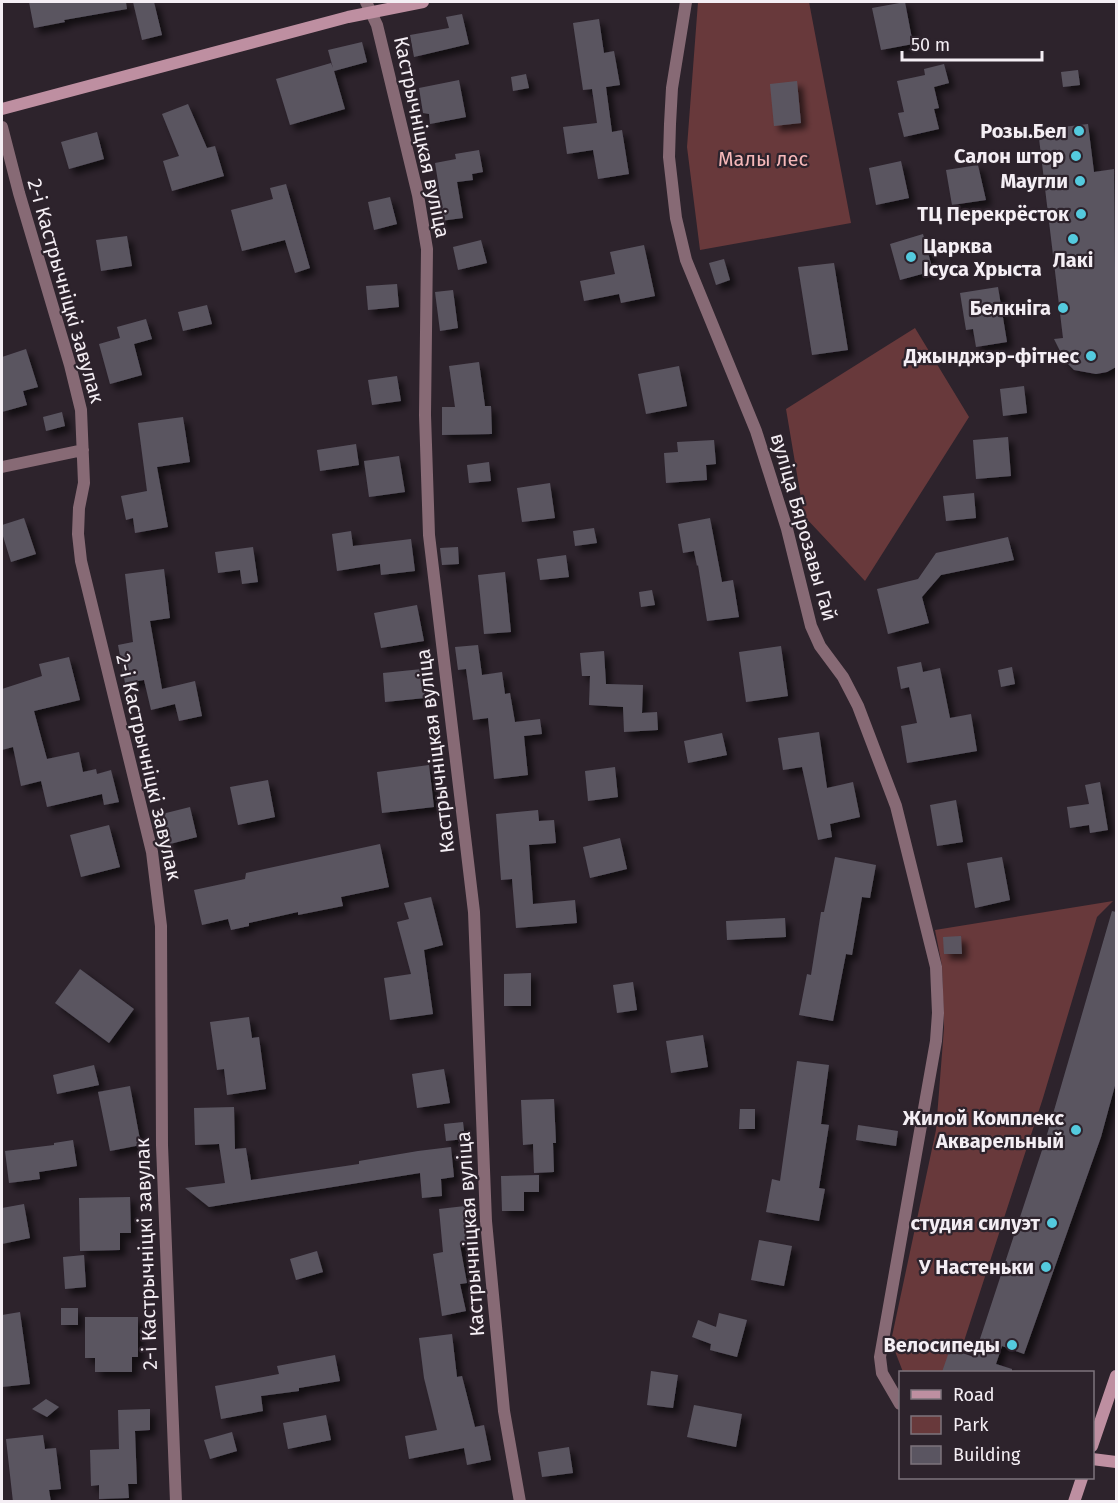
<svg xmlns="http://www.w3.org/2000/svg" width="1118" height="1503" font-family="'Fira Sans',sans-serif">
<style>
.green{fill:#68393b}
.building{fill:#5a5561;filter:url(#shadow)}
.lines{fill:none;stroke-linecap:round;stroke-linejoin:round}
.minor{stroke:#876a75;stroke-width:12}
.secondary{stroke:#be8fa1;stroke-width:12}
.poi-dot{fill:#54cade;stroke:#2d232c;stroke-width:2}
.labels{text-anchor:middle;stroke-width:4.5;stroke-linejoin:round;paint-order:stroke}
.poi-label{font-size:20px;font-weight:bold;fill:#f4eef4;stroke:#2d232c;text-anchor:end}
.street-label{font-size:20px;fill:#f4eef4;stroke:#2d232c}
.park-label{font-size:20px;fill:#f6b8b9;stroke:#2d232c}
</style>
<defs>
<filter id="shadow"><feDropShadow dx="5.5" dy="5.5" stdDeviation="3" flood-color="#0009"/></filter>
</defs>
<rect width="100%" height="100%" fill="#2d232c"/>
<path class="green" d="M698 2H809L851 223 700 250 687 147Z
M915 328 969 417 865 581 804 516 786 409Z
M1113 901 1097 917 1043 1098 954 1372H903L891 1341 936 1130 944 1028 942 966 935 930Z"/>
<path class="building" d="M29 2H126L127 9 64 20 65 22 34 28Z
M133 2H154L162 35 142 40Z
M905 2 913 44 881 50 872 8Z
M462 14 469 44 414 57 410 35 449 28 446 17Z
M599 19 604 53 614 51 620 85 606 87 612 132 622 130 629 174 598 179 593 150 567 154 563 127 597 123 592 89 583 90 573 23Z
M362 42 367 62 334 71 345 109 290 125 276 79 331 63 333 68 328 50Z
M944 64 949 83 934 87 939 108 934 109 939 129 904 137 898 113 904 112 897 81 925 75 924 69Z
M1078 70 1080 85 1063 87 1061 72Z
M526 74 529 88 513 91 511 77Z
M459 80 466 117 430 124 429 114 423 113 419 88Z
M797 81 801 123 774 126 770 84Z
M188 104 207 148 215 146 224 176 172 191 163 161 179 156 162 114Z
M1088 124 1094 172 1114 169 1116 367 1107 372 1096 374 1074 370 1065 361 1054 339 1063 338 1038 130Z
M97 132 104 159 69 169 61 142Z
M479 150 483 172 472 174 473 180 457 182 463 218 440 221 436 195 440 194 435 163 456 159 455 154Z
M901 161 909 198 876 205 869 168Z
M978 165 986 200 952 205 946 170Z
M286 184 310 268 295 273 285 240 242 251 231 210 273 199 270 188Z
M390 197 397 224 374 230 368 202Z
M923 234 933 271 900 280 890 244Z
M127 236 132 266 101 271 96 240Z
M481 240 487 263 458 270 453 247Z
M644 245 655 296 621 303 619 294 584 301 580 281 615 274 610 252Z
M724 259 730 280 716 285 709 263Z
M834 263 848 350 812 355 798 267Z
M397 284 399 307 368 310 366 286Z
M998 287 1007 342 976 347 973 329 966 330 960 293Z
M453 290 458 328 440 331 435 292Z
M207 305 212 324 183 331 178 312Z
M146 319 152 339 134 344 142 375 110 384 99 344 120 338 117 327Z
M26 349 38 387 23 391 27 405 2 412V357Z
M479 362 485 406H491L492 434 442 435V407H455L449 366Z
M679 366 687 406 646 414 638 374Z
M397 376 401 401 372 405 368 380Z
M1024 386 1027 413 1003 416 1000 389Z
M62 412 65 426 46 431 43 417Z
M183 417 190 462 157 467 168 527 135 533 133 518 126 520 121 496 147 491 138 423Z
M1008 437 1011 476 976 479 973 440Z
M714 440 716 464 706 465 707 480 666 483 664 453 678 452 677 442Z
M356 444 359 465 320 471 317 450Z
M399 456 405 492 369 497 364 461Z
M489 462 491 481 469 483 467 465Z
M550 483 555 518 522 522 517 488Z
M974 493 976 518 946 521 943 496Z
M24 518 36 554 11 562 2 533V525Z
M710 518 722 582 733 580 739 617 707 621 698 565 697 566 694 551 683 553 678 524Z
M594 528 597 543 575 546 573 531Z
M351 531 353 546 411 539 415 571 381 575 380 564 337 571 332 534Z
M1008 537 1014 560 941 575 922 597 929 623 888 634 877 589 918 579 936 553Z
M253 547 258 582 242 584 240 570 218 573 215 552Z
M458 547 459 564 442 565 440 548Z
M566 555 569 577 540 580 537 559Z
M164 569 170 618 150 621 162 689 195 681 202 716 179 721 175 704 151 710 144 680 125 683 118 645 133 642 125 574Z
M505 572 511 632 484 634 478 575Z
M652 590 655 605 641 607 639 592Z
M417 605 424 641 381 648 374 613Z
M478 645 482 675 502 672 505 694 510 693 515 722 540 719 542 734 524 736 528 775 494 779 488 718 473 720 466 669 458 670 455 647Z
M781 646 788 696 746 702 739 652Z
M604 651 606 684 643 685 642 713 657 712 658 730 624 732 623 707 589 705 590 676H582L580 653Z
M69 657 80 700 34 711 47 759 79 752 83 772 96 769 97 774 111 770 119 802 104 805 102 794 47 807 41 781 21 786 13 747 2 750V689L42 676 39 664Z
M921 662 923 672 940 668 950 718 971 714 977 751 907 763 901 726 917 723 909 687 901 689 897 667Z
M1012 667 1015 684 1001 687 998 670Z
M422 669 425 698 385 702 383 673Z
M819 732 827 788 853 782 860 817 830 824 832 837 818 840 802 767 783 770 778 738Z
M722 733 727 755 688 763 684 741Z
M429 765 434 807 382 813 377 772Z
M615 767 618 797 588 801 585 771Z
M268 780 275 817 238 825 230 787Z
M1100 782 1108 830 1090 833 1089 825 1070 828 1067 807 1089 804 1085 785Z
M956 800 963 842 937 846 930 805Z
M190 807 197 837 170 844 162 814Z
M538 810 539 821 554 820 556 843 529 845 533 904 575 900 577 923 516 928 512 879 501 880 496 814Z
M109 825 120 867 81 877 70 835Z
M620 838 627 869 590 878 583 847Z
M380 844 389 887 341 897 343 906 298 915V912L249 923V926L231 930 228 919 202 925 194 890 245 879 246 873Z
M835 857 876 865 870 898 862 897 852 955 846 954 833 1021 799 1015 807 974 811 975 821 912H824Z
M1002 857 1010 900 975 908 967 863Z
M431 897 443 945 424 950 433 1014 390 1020 384 978 411 974 397 922 409 919 404 903Z
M1112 911 1116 912V1082L1101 1137 1024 1354 1002 1346 996 1364 1012 1369V1372H942L950 1349 974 1357 1046 1138Z
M785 918 786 937 727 940 726 921Z
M961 936 962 954H944L943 937Z
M80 969 134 1009 109 1043 55 1003Z
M531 973V1006H504V974Z
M633 982 637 1010 617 1013 613 985Z
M249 1017 252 1038 259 1037 266 1089 227 1095 224 1069 217 1070 210 1022Z
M703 1035 708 1067 671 1073 666 1041Z
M797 1061 829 1065 821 1124 829 1125 819 1188 825 1189 819 1221 766 1212 772 1179 780 1181Z
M94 1065 99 1085 57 1094 53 1075Z
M444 1069 450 1103 417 1108 412 1074Z
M130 1086 141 1145 110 1151 98 1092Z
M554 1099 556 1143H553L554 1172 534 1173 533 1144 523 1145 521 1100Z
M234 1107 235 1149 246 1148 251 1180 359 1164V1161L418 1151 451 1147 454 1177 441 1179 442 1196 422 1198 420 1173 209 1207 185 1188 225 1183 219 1144 195 1145 194 1108Z
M740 1109H755V1129H739Z
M463 1122 465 1139 446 1141 444 1124Z
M858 1125 898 1131 896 1146 856 1140Z
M73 1140 77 1166 39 1172 40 1179 9 1183 5 1151 54 1145V1143Z
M539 1175V1192H524V1211H502L501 1176Z
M130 1197 131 1233H120V1250L80 1251 79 1198Z
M24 1204 30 1238 2 1244V1208Z
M465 1206 469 1244 460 1245 467 1283 460 1284 466 1311 442 1316 433 1254 443 1252 439 1209Z
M759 1240 792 1246 784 1286 751 1280Z
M317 1251 323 1272 296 1280 290 1259Z
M84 1255 86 1287 65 1289 63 1257Z
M61 1308H78V1325H61Z
M20 1312 30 1384 2 1387V1315Z
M719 1313 747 1320 737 1357 710 1350 711 1344 692 1337 698 1320 716 1327Z
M85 1317H138V1357H132V1372H95V1358H85Z
M452 1334 457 1377 462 1376 475 1427 484 1425 491 1460 467 1465 464 1448 409 1459 405 1436 437 1430 424 1378 419 1338Z
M335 1355 340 1381 299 1388V1391L261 1396 263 1411 221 1419 215 1386 279 1374 277 1366Z
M651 1371 678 1375 673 1408 647 1405Z
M46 1399 59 1407 47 1417 32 1409Z
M694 1405 742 1414 736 1447 687 1437Z
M150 1409V1430L135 1431 137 1484H128L129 1498 99 1499V1485L91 1486 90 1450 119 1449 118 1410Z
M326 1415 331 1440 288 1449 283 1423Z
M232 1432 237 1451 210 1459 204 1440Z
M43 1435 45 1449 56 1448 61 1489 49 1490 51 1502H13L6 1439Z
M569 1447 573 1473 542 1477 538 1452Z"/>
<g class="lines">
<path class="minor" d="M366 2 377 25 418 195 427 249 425 415 429 535 474 912 486 1221 504 1411 520 1502
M686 2 672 88 670 124 669 157 676 218 686 260 756 431 787 529 811 626 820 646 843 677 858 706 896 806 936 967 938 1013 936 1041 880 1357 882 1373 900 1404
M2 127 19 193 70 365 81 410 84 483 79 508 78 534 81 561 152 852 161 926 162 1145 176 1502
M2 467 83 450"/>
<path class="secondary" d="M2 109 348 17 423 2
M1092 1446 1116 1376
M1092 1459 1116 1462
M1074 1502 1082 1478"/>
</g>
<g class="poi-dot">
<circle cx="1079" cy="131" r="6"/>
<circle cx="1076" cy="156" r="6"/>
<circle cx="1080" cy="181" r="6"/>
<circle cx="1081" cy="214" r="6"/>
<circle cx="1073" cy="239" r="6"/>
<circle cx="911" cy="257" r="6"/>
<circle cx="1063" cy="308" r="6"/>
<circle cx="1091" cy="356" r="6"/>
<circle cx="1076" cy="1130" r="6"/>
<circle cx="1052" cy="1223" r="6"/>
<circle cx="1046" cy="1267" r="6"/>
<circle cx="1012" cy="1345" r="6"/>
</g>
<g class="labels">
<g class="poi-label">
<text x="1067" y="138">Розы.Бел</text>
<text x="1064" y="163">Салон штор</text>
<text x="1068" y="188">Маугли</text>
<text x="1069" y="221">ТЦ Перекрёсток</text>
<text x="923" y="253" text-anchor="start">Царква<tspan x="923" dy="23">Ісуса Хрыста</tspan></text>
<text x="1073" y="267" text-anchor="middle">Лакi</text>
<text x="1051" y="315">Белкніга</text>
<text x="1079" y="363">Джынджэр-фітнес</text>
<text x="1064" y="1125">Жилой Комплекс<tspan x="1064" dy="23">Акварельный</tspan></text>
<text x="1040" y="1230">студия силуэт</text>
<text x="1034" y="1274">У Настеньки</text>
<text x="1000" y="1352">Велосипеды</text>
</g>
<g class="street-label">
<text transform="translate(422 137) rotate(78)" y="7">Кастрычніцкая вуліца</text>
<text transform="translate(66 291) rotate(74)" y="7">2-і Кастрычніцкі завулак</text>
<text transform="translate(804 527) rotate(74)" y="7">вуліца Бярозавы Гай</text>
<text transform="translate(435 751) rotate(-97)" y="7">Кастрычніцкая вуліца</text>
<text transform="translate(149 767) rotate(77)" y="7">2-і Кастрычніцкі завулак</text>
<text transform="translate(470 1234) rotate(-94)" y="7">Кастрычніцкая вуліца</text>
<text transform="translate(146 1254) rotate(-92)" y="7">2-і Кастрычніцкі завулак</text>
</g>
<g class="park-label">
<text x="763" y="166">Малы лес</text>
</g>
</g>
<rect width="1118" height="1503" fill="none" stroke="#f4eef4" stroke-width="6"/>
<rect x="899" y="1371" width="195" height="108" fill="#2d232c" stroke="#7d747c" stroke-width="1.5"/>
<rect x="911" y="1390" width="30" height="9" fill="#be8fa1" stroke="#7d747c" stroke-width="1.5"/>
<text x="953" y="1401" font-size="18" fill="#f4eef4">Road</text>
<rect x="911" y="1416" width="30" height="18" fill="#68393b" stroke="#7d747c" stroke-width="1.5"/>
<text x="953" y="1431" font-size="18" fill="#f4eef4">Park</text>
<rect x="911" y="1446" width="30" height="18" fill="#5a5561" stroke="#7d747c" stroke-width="1.5"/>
<text x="953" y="1461" font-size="18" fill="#f4eef4">Building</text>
<path d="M902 51v9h140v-9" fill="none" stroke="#f4eef4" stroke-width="3"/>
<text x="911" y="51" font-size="18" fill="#f4eef4" stroke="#2d232c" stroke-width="4.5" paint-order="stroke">50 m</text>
</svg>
